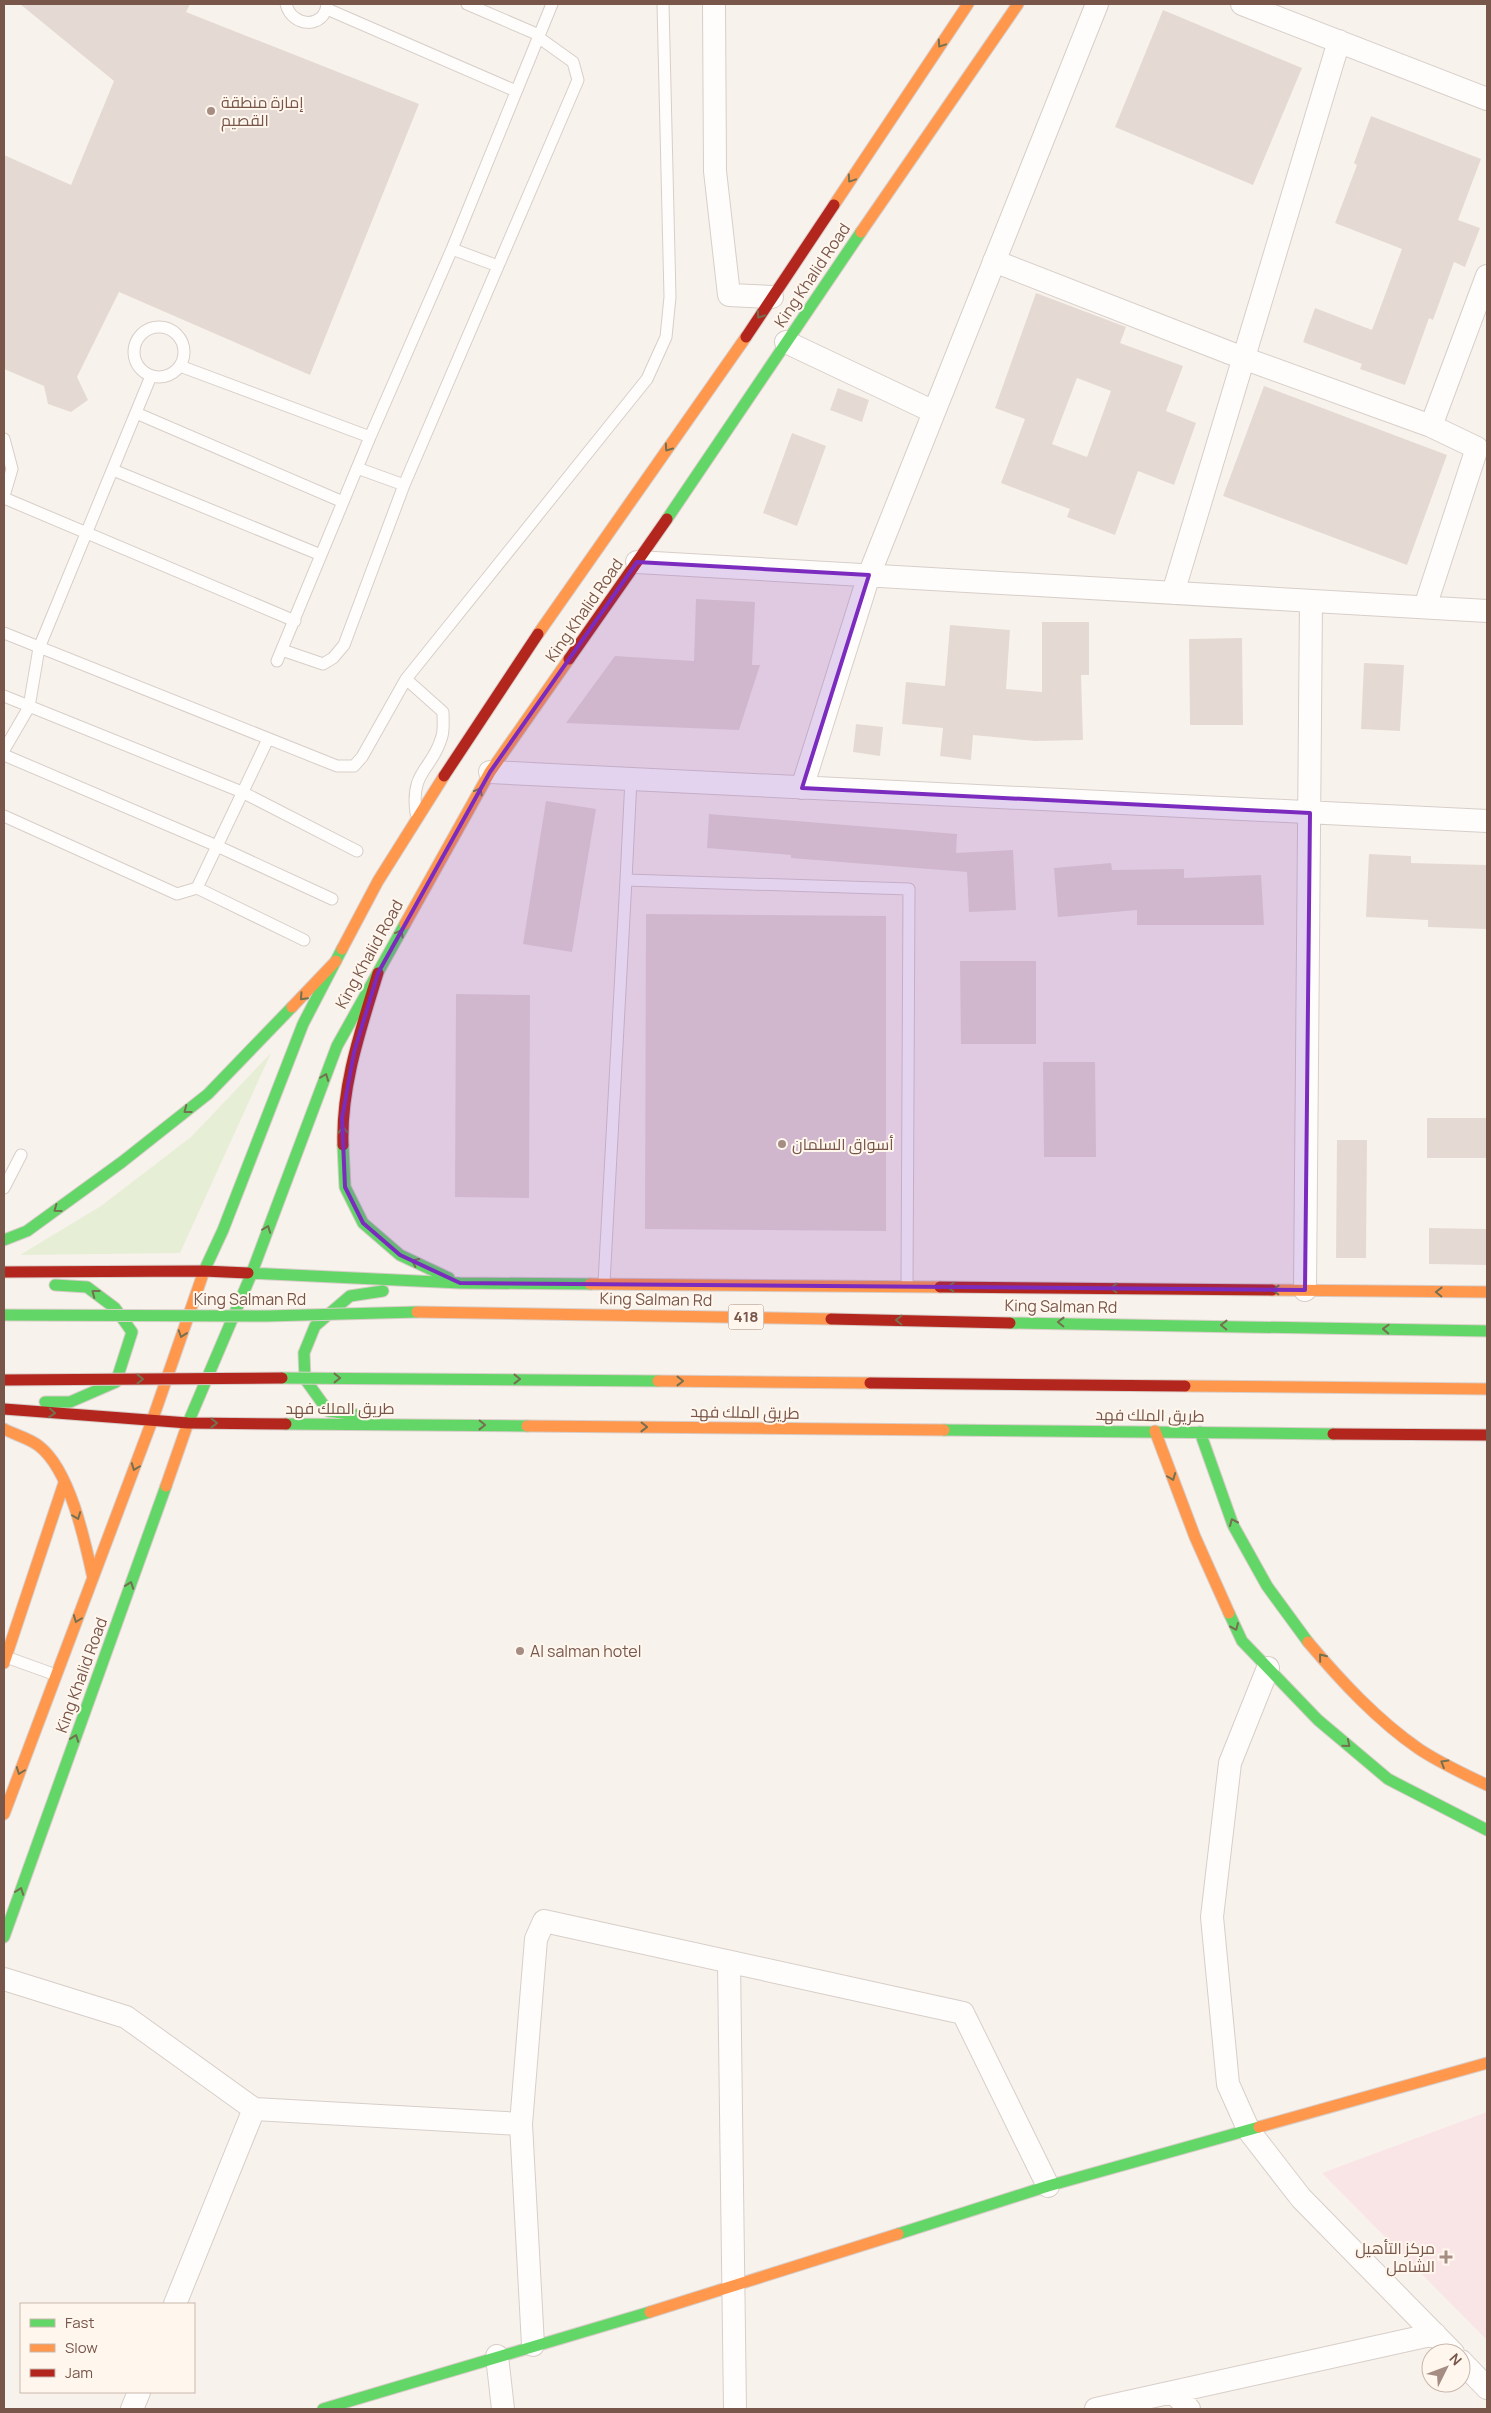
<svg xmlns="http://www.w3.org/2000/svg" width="1491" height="2413" font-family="Manrope,Cairo,sans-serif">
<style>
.medical{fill:#fae5e6}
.green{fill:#e6eed6}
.building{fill:#e5dad3;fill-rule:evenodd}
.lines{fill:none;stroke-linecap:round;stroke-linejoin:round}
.lane-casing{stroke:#d7cec8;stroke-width:13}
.street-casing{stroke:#d7cec8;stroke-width:24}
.fast-casing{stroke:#d8cdc8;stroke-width:13}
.slow-casing{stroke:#d8cdc8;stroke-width:13}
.jam-casing{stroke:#d8cdc8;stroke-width:13}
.lane{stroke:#fefdfc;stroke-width:11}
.street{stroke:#fefdfc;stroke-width:22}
.fast{stroke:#63d668;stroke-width:11}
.slow{stroke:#ff974d;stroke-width:11}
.jam{stroke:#b3261e;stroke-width:11}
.fast-bridge-casing{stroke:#dacfc9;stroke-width:13;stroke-linecap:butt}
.slow-bridge-casing{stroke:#dacfc9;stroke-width:13;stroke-linecap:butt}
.jam-bridge-casing{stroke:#dacfc9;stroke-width:13;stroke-linecap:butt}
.fast-bridge{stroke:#63d668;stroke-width:11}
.slow-bridge{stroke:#ff974d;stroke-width:11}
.jam-bridge{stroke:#b3261e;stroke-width:11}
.oneway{stroke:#747050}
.marked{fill:#7b2cbf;fill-opacity:0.2;stroke:#7b2cbf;stroke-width:4;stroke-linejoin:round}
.poi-dot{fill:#a58d83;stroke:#fff7ee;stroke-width:2}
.labels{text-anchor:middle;stroke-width:4;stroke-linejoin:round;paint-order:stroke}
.shield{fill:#fff7ee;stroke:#a0867b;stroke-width:1}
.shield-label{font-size:15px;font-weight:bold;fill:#78564a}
.poi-label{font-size:16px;fill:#78564a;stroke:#fff7ee;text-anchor:start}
.street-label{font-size:16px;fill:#78564a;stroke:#fff7ee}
</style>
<rect width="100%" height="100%" fill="#f8f2ec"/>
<path class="medical" d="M1487 2112V2340L1322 2173Z"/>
<path class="green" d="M271 1053 180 1253 20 1255 101 1206 191 1137Z"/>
<path class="building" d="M20 4H190L186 12 419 104 310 375 119 292 77 377 88 400 71 412 48 404 44 386 4 369V155L71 185 114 81Z
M1163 10 1302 68 1253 185 1115 127Z
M1371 116 1481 159 1458 220 1480 228 1465 267 1454 262 1433 320 1429 318 1405 385 1360 369 1362 364 1303 342 1315 308 1372 330 1402 249 1335 223 1357 165 1354 163Z
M1036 293 1126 327 1120 343 1183 366 1166 411 1196 423 1174 485 1138 471 1115 535 1067 517 1070 509 1001 483 1025 419 995 408ZM1077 378 1111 391 1087 457 1052 444Z
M1264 386 1447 455 1407 565 1223 496Z
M838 388 869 400 862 422 830 410Z
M792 433 826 446 797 526 763 513Z
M696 599 755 602 752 665H760L739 730 566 723 615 656 694 661Z
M1042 622H1089V675H1081L1083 740 1035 741 973 735 971 760 940 756 943 728 902 724 906 682 945 686 950 625 1010 630 1006 689 1042 692Z
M1242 638 1243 725H1190L1189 639Z
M1364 663 1404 665 1400 731 1361 729Z
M856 724 883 727 880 756 853 752Z
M546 801 596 809 572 952 523 944Z
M709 814 957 834 956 853 1013 850 1016 910 969 912 967 872 791 858V855L707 848Z
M1369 854 1411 856V863L1487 865V929L1428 927V920L1366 917Z
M1111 863 1112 870 1184 869V878L1261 875 1264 925H1137V910L1058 917 1054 868Z
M646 914 886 916V1231L645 1229Z
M960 961H1036V1044H961Z
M456 994 530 995 529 1198 455 1197Z
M1043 1062H1095L1096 1157H1044Z
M1427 1118H1487V1158H1427Z
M1337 1140H1367L1366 1258H1336Z
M1429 1228 1487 1229V1265L1429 1264Z"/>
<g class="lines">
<defs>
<path id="lane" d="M286 4C292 28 325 29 327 4
M467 4 539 35
M327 9 516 91
M452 249 498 266
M134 352a25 25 0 1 1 50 0a25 25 0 1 1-50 0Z
M180 366 370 437 452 249 552 4
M136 413 343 502
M4 439 12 469 4 496
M357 468 404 485
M113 470 321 555
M4 498 295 621
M4 633 337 766H354L362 757 406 679 443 712C443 720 444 729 442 736 433 770 410 770 416 813
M282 650 323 664 333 658 344 645 404 485 578 80 573 62 538 37
M277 661 370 437
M406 679 647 379 666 337 670 297 663 4
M4 696 242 792 357 851
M4 750 29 707 39 648 151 376
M4 755 217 846 332 899
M4 816 177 894 197 888 268 739
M626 880 631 779
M197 888 304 940
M4 1188 21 1155
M604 1283 626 880 909 889 907 1286
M6 1657 56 1675"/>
<path id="street" d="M714 4 715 171 729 295 772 297
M1242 4 1487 99
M994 261 1243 358 1431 426 1477 448 1425 607
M786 342 934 412
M1431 426 1487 276
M637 562 1487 611
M1173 593 1339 41
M490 772 1487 821
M802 788 869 575 1097 4
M1305 1290 1311 601
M1268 1668 1230 1763 1212 1917 1228 2084 1249 2131 1301 2198 1453 2353
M729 1962 735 2409
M4 1979 126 2017 254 2109 521 2124
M175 2304 254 2109
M533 2345 521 2124 536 1939 544 1921 963 2013 1048 2186
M497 2356 503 2409
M1461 2361 1487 2388
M1173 2392 1189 2409
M132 2409 139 2392
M1096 2409 1435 2334"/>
<path id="fast" d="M667 519 861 232
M343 1145 345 1187 363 1223 400 1255 449 1278
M4 1240 27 1231 122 1162 208 1094 292 1007
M204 1271 223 1230 303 1024 342 949
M248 1273 460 1283 590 1284
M251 1275 337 1046 405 924
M45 1402H70L116 1382 132 1332 115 1308 87 1287 55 1285
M357 1415 328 1411 305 1379 304 1353 315 1326 350 1296 383 1291
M188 1423 251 1275
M286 1424 527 1426
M944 1430 1333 1434
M1200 1432 1233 1525 1267 1586 1308 1642
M1229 1613 1242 1641 1318 1720 1388 1779 1487 1830
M4 1937 166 1486
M898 2234 1048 2186 1259 2127
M323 2409 650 2312"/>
<path id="slow" d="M834 205 968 4
M861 232 1018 4
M538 634 746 337
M405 924 490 772 569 659
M342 949 378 881 444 776
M292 1007 336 961
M590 1284 940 1287
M1272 1290 1487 1292
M152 1421 204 1271
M527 1426 944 1430
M4 1429C15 1435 29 1438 39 1446 70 1470 85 1541 93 1578
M1155 1431 1195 1537 1229 1613
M166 1486 188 1423
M1308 1642C1341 1681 1377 1720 1419 1749 1440 1763 1464 1774 1487 1785
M4 1663 64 1483
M4 1814 152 1421
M1259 2127 1487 2063
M650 2312 898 2234"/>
<path id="jam" d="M746 337 834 205
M569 659 667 519
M444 776 538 634
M343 1145C341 1086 361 1029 378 973
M4 1272 204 1271 248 1273
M940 1287 1272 1290
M4 1409 188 1423 286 1424
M1333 1434 1487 1435"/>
</defs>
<use href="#lane" class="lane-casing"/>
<use href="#street" class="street-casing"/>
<use href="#fast" class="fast-casing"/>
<use href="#slow" class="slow-casing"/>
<use href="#jam" class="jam-casing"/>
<use href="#lane" class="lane"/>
<use href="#street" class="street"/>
<use href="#fast" class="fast"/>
<use href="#slow" class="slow"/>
<use href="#jam" class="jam"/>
<defs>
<path id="fast-bridge" d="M4 1315 267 1316 417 1312
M1010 1323 1487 1331
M282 1378 658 1381"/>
<path id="slow-bridge" d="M417 1312 831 1319
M658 1381 870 1383
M1185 1386 1487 1389"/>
<path id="jam-bridge" d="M831 1319 1010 1323
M4 1380 282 1378
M870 1383 1185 1386"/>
</defs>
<use href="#fast-bridge" class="fast-bridge-casing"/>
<use href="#slow-bridge" class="slow-bridge-casing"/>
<use href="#jam-bridge" class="jam-bridge-casing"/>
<use href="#fast-bridge" class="fast-bridge"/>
<use href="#slow-bridge" class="slow-bridge"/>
<use href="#jam-bridge" class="jam-bridge"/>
</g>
<defs><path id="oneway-chevron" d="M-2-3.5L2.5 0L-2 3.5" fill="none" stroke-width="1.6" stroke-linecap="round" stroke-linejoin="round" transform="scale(1.25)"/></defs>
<g class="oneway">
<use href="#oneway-chevron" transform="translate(941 44) rotate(124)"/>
<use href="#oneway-chevron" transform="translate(851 179) rotate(124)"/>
<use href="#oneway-chevron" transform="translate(760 315) rotate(124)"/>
<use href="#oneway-chevron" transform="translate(668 448) rotate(125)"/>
<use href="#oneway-chevron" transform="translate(479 791) rotate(-61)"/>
<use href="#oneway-chevron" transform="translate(400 933) rotate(-61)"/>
<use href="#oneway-chevron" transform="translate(303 997) rotate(133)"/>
<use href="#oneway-chevron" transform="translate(325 1077) rotate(-69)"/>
<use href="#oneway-chevron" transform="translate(187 1110) rotate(142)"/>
<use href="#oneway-chevron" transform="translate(343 1130) rotate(-92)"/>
<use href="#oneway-chevron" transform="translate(57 1209) rotate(144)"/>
<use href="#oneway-chevron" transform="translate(267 1229) rotate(-69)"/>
<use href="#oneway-chevron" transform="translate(415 1262) rotate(-155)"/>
<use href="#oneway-chevron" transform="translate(951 1287) rotate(-179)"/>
<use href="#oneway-chevron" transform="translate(1114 1288) rotate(-179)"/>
<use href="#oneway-chevron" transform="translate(1276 1290) rotate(-179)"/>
<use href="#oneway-chevron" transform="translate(1439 1292) rotate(-179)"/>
<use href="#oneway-chevron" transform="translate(95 1293) rotate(-143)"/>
<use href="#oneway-chevron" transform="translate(899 1320) rotate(-179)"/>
<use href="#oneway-chevron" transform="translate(1061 1322) rotate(-179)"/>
<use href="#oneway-chevron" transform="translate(1224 1325) rotate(-179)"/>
<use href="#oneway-chevron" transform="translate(1386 1329) rotate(-178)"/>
<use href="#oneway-chevron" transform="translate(182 1334) rotate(109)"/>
<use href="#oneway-chevron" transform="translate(337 1378)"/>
<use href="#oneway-chevron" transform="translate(140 1379)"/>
<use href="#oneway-chevron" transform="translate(517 1379)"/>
<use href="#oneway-chevron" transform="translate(680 1381)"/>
<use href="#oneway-chevron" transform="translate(52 1413) rotate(5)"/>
<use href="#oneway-chevron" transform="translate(214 1423)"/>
<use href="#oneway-chevron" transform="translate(482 1425) rotate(1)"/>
<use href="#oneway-chevron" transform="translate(644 1427) rotate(1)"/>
<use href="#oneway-chevron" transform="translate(135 1467) rotate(111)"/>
<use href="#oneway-chevron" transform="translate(1172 1477) rotate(69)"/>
<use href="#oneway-chevron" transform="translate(77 1516) rotate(69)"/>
<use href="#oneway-chevron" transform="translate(1233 1522) rotate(-114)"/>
<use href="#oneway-chevron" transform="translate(130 1585) rotate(-70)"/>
<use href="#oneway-chevron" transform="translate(77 1619) rotate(111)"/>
<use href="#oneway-chevron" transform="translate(1235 1627) rotate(66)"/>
<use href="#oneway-chevron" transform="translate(1322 1657) rotate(-129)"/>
<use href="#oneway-chevron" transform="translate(75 1738) rotate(-70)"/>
<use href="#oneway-chevron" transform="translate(1347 1744) rotate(40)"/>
<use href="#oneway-chevron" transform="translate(1444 1763) rotate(-149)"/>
<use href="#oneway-chevron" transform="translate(20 1771) rotate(111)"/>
<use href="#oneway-chevron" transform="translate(20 1891) rotate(-70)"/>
</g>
<path class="marked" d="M637 562 869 575 802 788 1310 813 1305 1290 460 1283 400 1255 363 1223 345 1187 342 1118 354 1052 378 973 490 772Z"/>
<g class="poi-dot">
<circle cx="211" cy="111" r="5"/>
<circle cx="782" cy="1144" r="5"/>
<circle cx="520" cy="1651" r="5"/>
<path d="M1443.5 2249.5h5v5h5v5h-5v5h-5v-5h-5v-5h5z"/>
</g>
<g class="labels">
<rect class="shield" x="728.5" y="1304.5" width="35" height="25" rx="4"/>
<g class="shield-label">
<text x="746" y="1322">418</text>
</g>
<g class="poi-label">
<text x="221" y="108">إمارة منطقة<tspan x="221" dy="18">القصيم</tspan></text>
<text x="792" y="1150">أسواق السلمان</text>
<text x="530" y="1657">Al salman hotel</text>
<text x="1435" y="2254" text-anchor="end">مركز التأهيل<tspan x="1435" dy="18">الشامل</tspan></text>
</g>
<g class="street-label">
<text transform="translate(812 275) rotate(-56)" y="6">King Khalid Road</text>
<text transform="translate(584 610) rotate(-55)" y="6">King Khalid Road</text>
<text transform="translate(369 954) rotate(-61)" y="6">King Khalid Road</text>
<text x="250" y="1305">King Salman Rd</text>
<text transform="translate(656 1299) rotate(1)" y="6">King Salman Rd</text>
<text transform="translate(1061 1306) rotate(1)" y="6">King Salman Rd</text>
<text x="340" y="1414">طريق الملك فهد</text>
<text transform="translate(745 1412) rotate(1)" y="6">طريق الملك فهد</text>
<text transform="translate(1150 1415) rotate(1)" y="6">طريق الملك فهد</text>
<text transform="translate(81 1675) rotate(-70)" y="6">King Khalid Road</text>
</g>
</g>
<rect width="1491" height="2413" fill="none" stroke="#78564a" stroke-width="10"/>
<rect x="20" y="2303" width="175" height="90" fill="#fff7ee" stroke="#c9b7ac"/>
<rect x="30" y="2319" width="25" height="8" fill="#63d668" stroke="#c9b7ac"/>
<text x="65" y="2328" font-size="15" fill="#78564a">Fast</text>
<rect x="30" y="2344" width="25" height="8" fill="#ff974d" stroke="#c9b7ac"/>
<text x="65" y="2353" font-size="15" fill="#78564a">Slow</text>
<rect x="30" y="2369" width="25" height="8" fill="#b3261e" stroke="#c9b7ac"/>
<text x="65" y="2378" font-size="15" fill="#78564a">Jam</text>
<g transform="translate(1446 2368) rotate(48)"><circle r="24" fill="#fff7ee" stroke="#c9b7ac"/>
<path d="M0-4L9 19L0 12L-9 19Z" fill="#a58d83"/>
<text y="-8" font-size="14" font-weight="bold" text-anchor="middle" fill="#78564a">N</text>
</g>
</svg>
